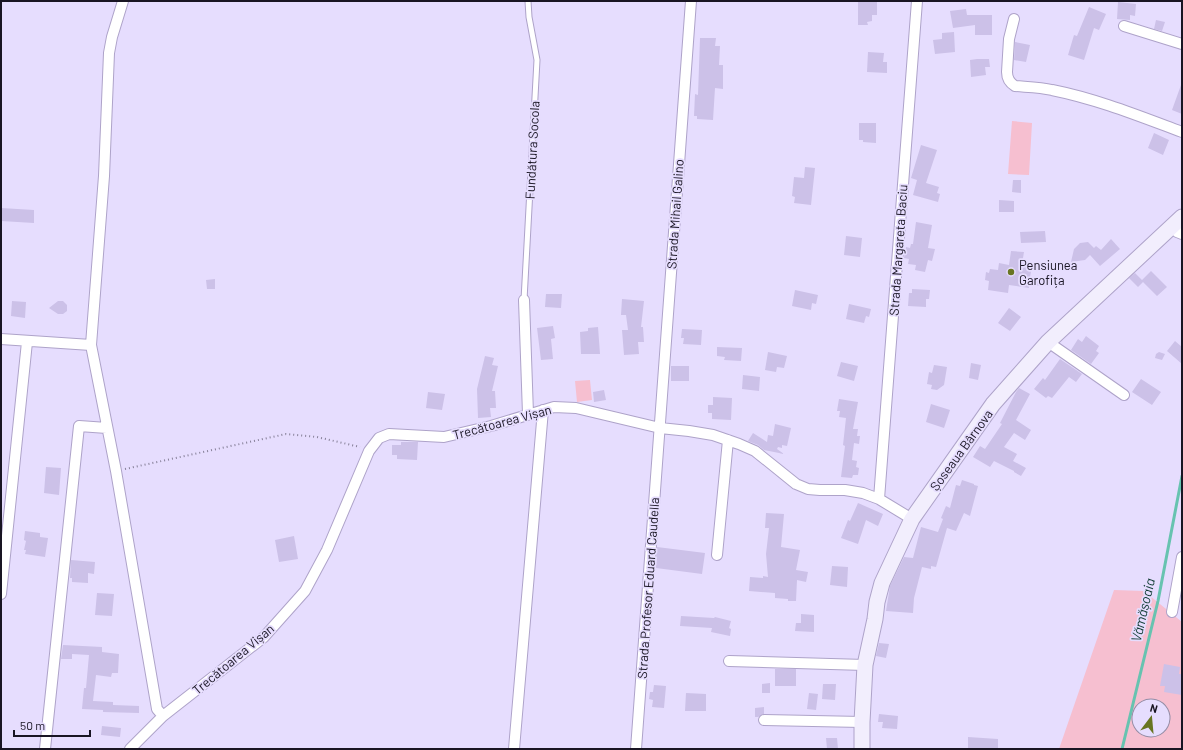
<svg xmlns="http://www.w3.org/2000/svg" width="1183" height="750" font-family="Barlow,sans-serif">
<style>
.green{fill:#f6bfd0;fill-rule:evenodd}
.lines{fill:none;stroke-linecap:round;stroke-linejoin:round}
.stream{stroke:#67c3b0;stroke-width:3}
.building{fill:#ccc1e8}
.lane-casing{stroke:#aea3c9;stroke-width:7}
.street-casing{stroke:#aea3c9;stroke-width:12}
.secondary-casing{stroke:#aea3c9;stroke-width:17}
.path{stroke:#878199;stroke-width:2;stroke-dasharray:1 3;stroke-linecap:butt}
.lane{stroke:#fff;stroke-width:5}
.street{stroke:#fff;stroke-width:10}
.secondary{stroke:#f2eefd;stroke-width:15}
.poi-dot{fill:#687521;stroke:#e6ddfe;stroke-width:1.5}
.labels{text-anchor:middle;stroke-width:3.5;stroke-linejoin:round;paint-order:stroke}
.street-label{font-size:13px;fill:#191523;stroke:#e6ddfe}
.poi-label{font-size:13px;fill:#191523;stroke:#e6ddfe;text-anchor:start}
.water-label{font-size:14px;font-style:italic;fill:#103b33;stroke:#e6ddfe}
</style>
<rect width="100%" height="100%" fill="#e6ddfe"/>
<path class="green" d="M1012 121 1032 123 1029 175 1008 174Z
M590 380 592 400 577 402 575 381Z
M1114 590 1144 591 1182 622V749H1059ZM1139 706H1163V730H1139Z"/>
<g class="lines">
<path class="stream" d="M1122 749 1158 601 1182 476"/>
</g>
<path class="building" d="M877 1V15H872V21L867 22 868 25H858V2Z
M1118 2 1136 4 1135 16 1130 15V20L1117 19Z
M1089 7 1106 14 1099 30 1094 28 1084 60 1068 55 1074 35 1077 36Z
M966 9 967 15H992V35H975V25L953 28 950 11Z
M1156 20 1165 22 1162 31 1154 29Z
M954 32 955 52 935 54 933 40 942 39V33Z
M700 38H716L715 46H720L719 65H723V89L715 88 713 120 697 119V116H694L695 94 698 95Z
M1015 42 1030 45 1026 62 1014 60Z
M868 52 884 53 883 62H887V73L867 72Z
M977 59H989L990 67H985L986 75 971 77 970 60Z
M1181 85H1182V114L1172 110Z
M859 123H876V143L863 142V140H859Z
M1154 133 1169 140 1163 155 1148 148Z
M921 145 937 150 926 183 939 187 937 193 940 194 938 202 913 195 917 180 911 178Z
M805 167 815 168 811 205 794 203 795 197 792 196 794 177 804 178Z
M1013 180H1021V193L1012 192Z
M999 200 1014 201V212H999Z
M1 208 34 210V223L1 221Z
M916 222 932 225 928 248 935 249 932 261 928 260 925 272 915 270 916 265 908 264 909 259 904 258 906 247 910 248 911 244H913Z
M1045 231 1046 242 1021 243 1020 232Z
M846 236 862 238 860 257 844 255Z
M1111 239 1120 249 1100 266 1090 255 1085 260 1071 262 1074 249 1080 243 1088 242 1094 248 1096 246 1101 250Z
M1011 251 1024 252 1022 264 1032 266 1030 277 1048 278V286L1029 285V288L1009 285 1008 293 988 290 989 281 985 280 986 272 989 273 990 269 998 270 999 263 1009 265Z
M1151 271 1167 287 1157 296 1143 282 1138 287 1129 278 1135 273 1142 280Z
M215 279V289H207L206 280Z
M912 289 930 290 929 299H926V307L908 306 909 293H912Z
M795 290 818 295 816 304 812 303 811 310 792 306Z
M546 294H562L561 308 545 307Z
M622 299 644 301 641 327H643L644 342H638L639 354 624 355 622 330H628L626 315H621Z
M12 301 26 302 25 318 11 316Z
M58 301H63L67 305V311L63 314H58L49 308Z
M849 304 871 309 869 317 866 316 864 323 846 319Z
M1009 308 1021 317 1010 331 998 323Z
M553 326 555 338 551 339 553 359 541 360 537 328Z
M598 327 600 354H581L580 332 588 331V328Z
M682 329 702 330 701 345 683 344 684 338H681Z
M1086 336 1099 346 1096 351 1099 353 1091 364 1071 350 1078 339 1082 342Z
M1175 341 1182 347V364L1167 351Z
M717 347 742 348 741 361 724 360 725 357 717 356Z
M768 352 787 356 784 368 777 367 776 372 765 370Z
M1159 352 1165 354 1162 360 1155 358 1156 354Z
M485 356 494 358 492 365 498 366 492 391H495L496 408H490L491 417 478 418 477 389Z
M1060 359 1082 374 1076 382 1069 377 1052 398 1048 396 1046 398 1034 389 1043 378 1045 380Z
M841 362 858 366 854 381 837 376Z
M971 363 981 365 978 380 969 378Z
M934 365 947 367 944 385 937 390 931 389 932 385 927 384 929 372 932 373Z
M671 366H689V381H671Z
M743 375 760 377 759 391 742 389Z
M1141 379 1161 392 1152 405 1132 392Z
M1019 388 1030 394 1016 420 1031 430 1025 440 1014 433 1004 447 1017 454 1013 461 1026 468 1021 476 1014 472V471L994 461 990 467 973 457 980 446 985 449 1002 424 1000 423 1016 392Z
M604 390 606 400 594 402 593 392Z
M428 392 445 394 442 410 426 408Z
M713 397 732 398 731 420 712 419V413H708V405H713Z
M839 399 858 402 853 429H858L857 436H860L859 444 854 443 852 460 857 461 856 467 859 468 858 475H853L852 478 841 477 845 446 843 445 846 418 839 417 840 411H837Z
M931 404 950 410 944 428 926 422Z
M775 424 791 428 787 446 782 445V448L778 447 777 449 784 454 764 450 758 445 748 441 753 433 767 442 768 435 773 436Z
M401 442H418L417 460 397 459V455H392V445H401Z
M46 467 61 468 59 495 44 493Z
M962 480 974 484V485L978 486 970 516 964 513 956 531 947 528 936 567 931 566V569L922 567 914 598 913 613 886 611 890 586 904 557 913 558 921 527 938 532 943 519 941 518 946 506 950 508 956 485 960 486Z
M858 503 883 514 878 526 866 520 858 544 841 538 848 520 850 521Z
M766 513 784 514 781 547 800 550 796 570 808 572 806 582 797 580 796 601H788V599L775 598V593L749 591 750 577 763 578V576L768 577 766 554 769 528H765Z
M25 531 40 533V537L48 538 45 557 25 554 26 550H24L26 541 24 540Z
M294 536 298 559 279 562 275 540Z
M657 547 705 553 702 574 656 568Z
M71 560 95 562 94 574 88 573V583L72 582V578H70Z
M832 566 848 567 847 587 830 585Z
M97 593 114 594 112 616 95 615Z
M801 614 814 615V632L795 631 796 623H801Z
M681 616 714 618 715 617 731 621 729 628 731 629 730 636 711 632 712 628 680 626Z
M879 643 889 644 886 658 876 656Z
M63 645 102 647V652L119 654 118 673H112L111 677 96 675 93 701 113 702V705L139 706V713L103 712V710L82 709 84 688H86L89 655 72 654V659H61Z
M1164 664 1180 667 1179 674H1182V695L1164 692 1165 686H1160Z
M775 669H796V686H775Z
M770 683V693H762V684Z
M823 684H836L835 700 822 699Z
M654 685 666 686 664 708 652 707 653 700 649 699 650 692H653Z
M686 693 706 694V711H685Z
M809 693 818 694 816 710 807 709Z
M764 707V714L758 717H755V708Z
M879 714 898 716 897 729 882 728 883 722H878Z
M102 726 121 728 120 737 101 735Z
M968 737 998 739V749H968Z
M826 738H837L838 749H827Z"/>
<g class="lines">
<defs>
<path id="lane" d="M524 300 537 60 529 17 528 1"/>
<path id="street" d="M123 1 112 37 109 53 104 176 91 345 116 471 157 709 163 716
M1014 19 1009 39 1007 72C1007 79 1010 83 1015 86 1027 87 1040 87 1052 90 1097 99 1139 116 1182 132
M1124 26 1182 44
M1172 227 1177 232 1182 234
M524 300 528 414
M1 339 91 345
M1048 342 1124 395
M879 499 917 1
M717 555 728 440
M1 594 27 342
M1172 612 1182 557
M729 661 865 665
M764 720 862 722
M45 749 79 426 107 428
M130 749 163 716 264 637 305 591 327 550 369 451 379 438 389 434 444 437 491 426 554 407 576 408 660 428 689 431 713 435 739 444 755 451 796 484 808 489 820 490H845L863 493 879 499 912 519
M514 749 543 410
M636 749 691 1"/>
<path id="secondary" d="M862 749V722L865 665 875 619 877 602 882 583 912 519 993 404 1048 342 1182 217"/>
</defs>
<use href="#lane" class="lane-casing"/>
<use href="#street" class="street-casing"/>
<use href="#secondary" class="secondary-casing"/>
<path class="path" d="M125 469 286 434 317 437 360 447"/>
<use href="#lane" class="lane"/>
<use href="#street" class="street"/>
<use href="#secondary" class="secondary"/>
</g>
<circle class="poi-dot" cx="1011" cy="272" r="4"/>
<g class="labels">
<g class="street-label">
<text transform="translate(532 150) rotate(-87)" y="5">Fundătura Socola</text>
<text transform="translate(675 214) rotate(-86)" y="5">Strada Mihail Galino</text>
<text transform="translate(898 250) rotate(-86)" y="5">Strada Margareta Baciu</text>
<text transform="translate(502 422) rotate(-15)" y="5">Trecătoarea Vișan</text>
<text transform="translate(961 450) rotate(-54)" y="5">Șoseaua Bârnova</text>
<text transform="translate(648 588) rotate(-86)" y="5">Strada Profesor Eduard Caudella</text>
<text transform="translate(233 659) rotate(-40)" y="5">Trecătoarea Vișan</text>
</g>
<g class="poi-label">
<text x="1019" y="270">Pensiunea<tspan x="1019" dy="15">Garofița</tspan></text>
</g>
<g class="water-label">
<text transform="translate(1143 610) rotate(-77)" y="5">Vămășoaia</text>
</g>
</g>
<rect width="1183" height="750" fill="none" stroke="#191523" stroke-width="4"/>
<g transform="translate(1151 718) rotate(16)"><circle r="19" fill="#e6ddfe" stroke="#948da6"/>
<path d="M0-3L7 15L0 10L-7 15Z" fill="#687521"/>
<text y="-6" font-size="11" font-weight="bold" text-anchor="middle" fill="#191523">N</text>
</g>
<path d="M14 730v6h76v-6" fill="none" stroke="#191523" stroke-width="2"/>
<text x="20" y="730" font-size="12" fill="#191523" stroke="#e6ddfe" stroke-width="3" paint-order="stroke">50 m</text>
</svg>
